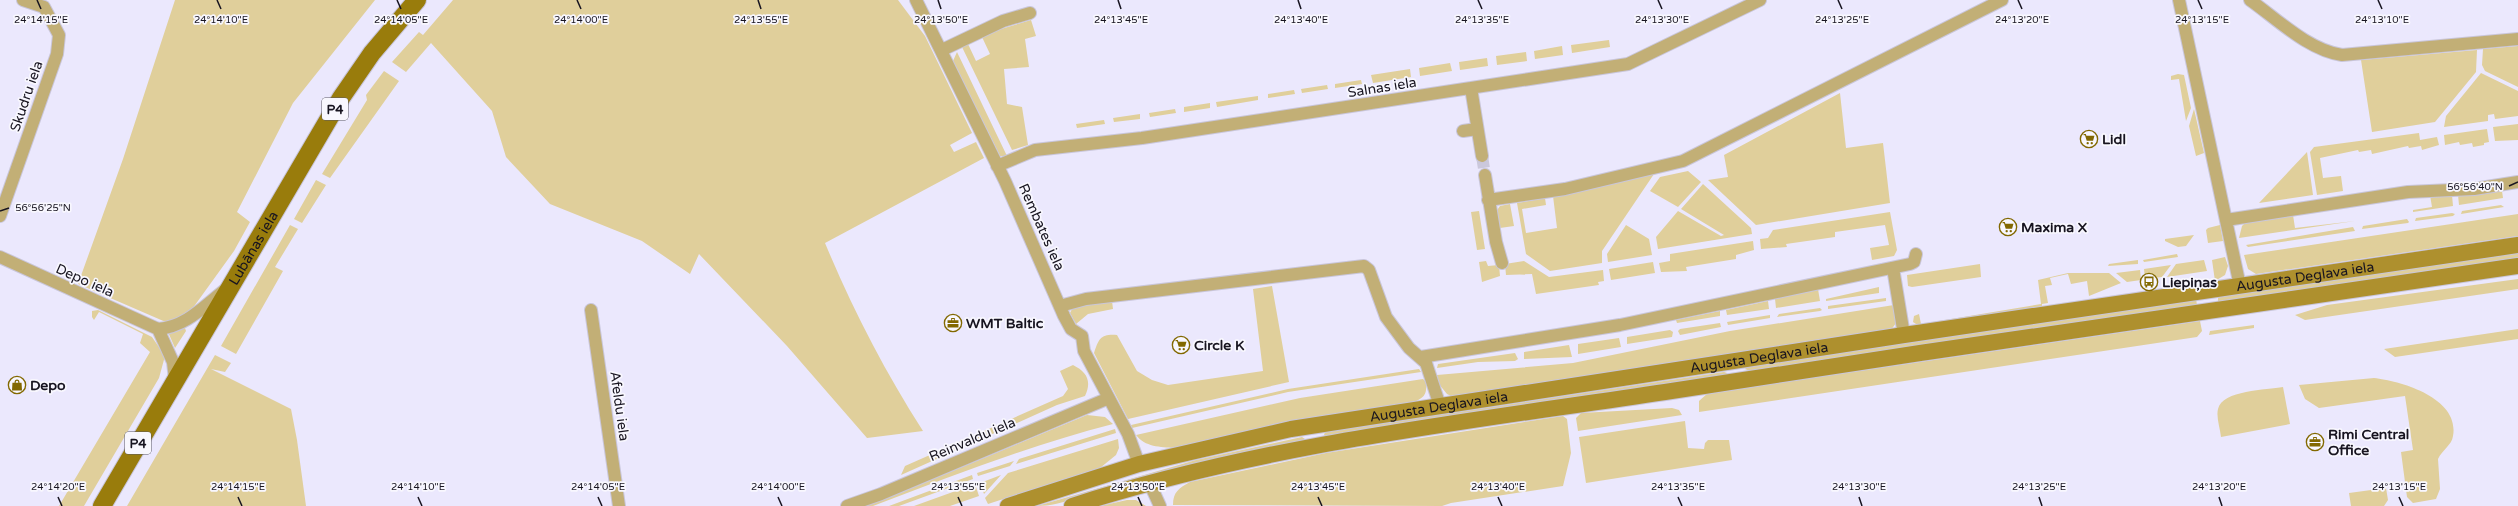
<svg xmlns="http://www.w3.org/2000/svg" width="2518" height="506" font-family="'Varela Round',sans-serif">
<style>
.green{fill:#e0cf9b}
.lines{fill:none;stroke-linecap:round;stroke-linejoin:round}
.minor-tunnel{stroke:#cbc8dc;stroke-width:12;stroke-dasharray:12 6;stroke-linecap:butt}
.minor-casing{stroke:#c9c6da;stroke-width:14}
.secondary-casing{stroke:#c9c6da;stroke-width:18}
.primary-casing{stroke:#c9c6da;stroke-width:20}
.minor{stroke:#c2af76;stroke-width:12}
.secondary{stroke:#ae902e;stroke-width:16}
.primary{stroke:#997c0c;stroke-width:18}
.ticks{fill:none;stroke:#171420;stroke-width:1.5}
.labels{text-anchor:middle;stroke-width:3.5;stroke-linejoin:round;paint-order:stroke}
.shield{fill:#f8f7fe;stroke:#5a5863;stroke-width:1}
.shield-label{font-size:13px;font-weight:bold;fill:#171420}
.street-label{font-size:14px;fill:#171420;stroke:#f8f7fe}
.poi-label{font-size:14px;font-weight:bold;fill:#171420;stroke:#f8f7fe;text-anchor:start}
.ticks-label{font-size:10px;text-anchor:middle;fill:#171420;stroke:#f8f7fe;stroke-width:3.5;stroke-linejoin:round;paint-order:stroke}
</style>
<rect width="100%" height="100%" fill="#ebe8fd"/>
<path class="green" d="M175 0H375L293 103 237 212 250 222 234 251 190 312 168 323 78 284 123 159Z
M453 0H898L925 36 972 133 950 145 954 152 976 142 984 158 825 243C853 310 884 370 923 431L867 438 787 346 699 254 690 274 642 241 550 204 506 157 492 111 431 43 406 72 392 62 419 32 423 35Z
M1031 20 1036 36 1025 39 1029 67 1004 69 1007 104 1022 107 1028 145 1012 150 962 47 968 44 976 61 990 54 982 37 1001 29Z
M1609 40 1610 47 1572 53 1571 45Z
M1562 46 1563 55 1535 59 1534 51Z
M2518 46V87L2485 71 2482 65 2483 49Z
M2477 50 2476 72 2435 122 2372 132 2361 60Z
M957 52 1007 156H1000L953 61Z
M1526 52 1527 61 1497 65 1496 56Z
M1487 58 1488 66 1460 70 1459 62Z
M1450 63 1452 71 1420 76 1419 68Z
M1410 69 1411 77 1373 83 1371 75Z
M384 71 399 81 330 178 322 174 367 100 366 95Z
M2481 73 2518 91V116L2495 119 2494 114 2488 115V121L2444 127 2446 116Z
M2178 74 2184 75 2191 108 2186 121 2179 79 2171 80V76Z
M1361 80 1362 84 1335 88V84Z
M1327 85 1328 89 1302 93 1301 89Z
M1294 90 1295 94 1268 98V94Z
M1840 93 1846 148 1883 143 1890 203 1756 225 1708 180 1728 177 1724 155Z
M1258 96V100L1217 107 1216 102Z
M1210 103V108L1184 112V107Z
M1175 109 1176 113 1150 117 1149 113Z
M2194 109 2204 153 2196 156 2189 126Z
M1140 114V119L1114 122 1113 118Z
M1104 120 1105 124 1077 128 1076 124Z
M2518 124V140L2495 141 2493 127Z
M2487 129 2489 142 2484 143V145L2473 147 2472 143 2460 145 2459 142 2445 145 2444 135Z
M2419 133 2420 140 2437 137 2439 145 2422 150 2421 146 2409 148 2408 146 2372 154 2371 150 2359 152 2358 150 2320 158 2323 178 2341 176 2343 191 2317 195 2310 152 2314 147Z
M2307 152 2313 195 2259 203Z
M1688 171 1701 182 1678 207 1650 191 1660 177Z
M1654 174 1602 251V263L1550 271 1526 254 1517 203 1545 198 1546 205 1522 209 1526 233 1557 228 1553 196Z
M316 180 326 185 302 223 294 219Z
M1703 184 1751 228 1752 234 1658 249 1656 237 1678 211 1721 236 1724 235 1681 209Z
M2502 191 2503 198 2459 205 2458 195Z
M2430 195H2452L2453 206 2413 212V210L2432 207Z
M1510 204 1514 226 1500 228 1497 225 1495 213 1500 206Z
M2501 205 2504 207 2461 214 2462 211Z
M1479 211 1485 249 1477 250 1471 212Z
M1890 212 1897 250 1894 256 1872 260 1870 248 1889 245 1885 225 1835 232V237L1786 244 1787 247 1761 249 1760 239 1768 238 1773 230Z
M2452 213 2455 214 2453 216 2415 221 2416 218Z
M2518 214V236L2256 274 2248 269 2244 255Z
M2293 215 2295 228 2355 221 2239 238 2242 226 2246 222Z
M2407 219 2409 222 2408 223 2362 229 2363 226Z
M290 225 298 229 275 267 283 271 236 354 221 346Z
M1626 225 1649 239 1652 255 1608 262 1607 254Z
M2220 225 2223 241 2208 243 2206 230 2208 228Z
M2353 227 2355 231 2248 247 2246 245Z
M2194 235 2186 246 2178 247 2165 241V239Z
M1753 241 1754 250 1736 255V259L1686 267 1687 271 1661 272 1659 263 1670 261V254Z
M2518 252V257L2462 271 2218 302V296Z
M2177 254 2178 257 2144 262 2143 260Z
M2225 257 2228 266 2225 275 2215 281 2212 260Z
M2138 260V264L2108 266 2109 264Z
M2204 260 2207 271 2167 277 2176 264Z
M1486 261 1488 266 1499 265 1500 276 1482 282 1479 262Z
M1524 261 1549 277 1603 270 1604 281 1598 282 1599 285 1536 294 1532 274 1506 275 1505 264Z
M1653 262 1655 273 1611 280 1609 269Z
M1980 264 1981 277 1912 287 1908 286 1907 275Z
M2171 265 2162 277 2145 279 2144 269Z
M2140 270 2141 280 2127 282 2116 273Z
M2068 273H2109L2121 283 2089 296 2087 281 2071 284 2068 274 2050 278 2052 285 2045 286 2048 303 2042 304V307L1919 326 1913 322 1914 316 1919 314 1921 324 2041 304 2038 280Z
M2518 279V289L2305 320 2295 315 2327 305Z
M1272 286 1289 382 1128 419 1094 353C1099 338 1101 334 1117 335L1137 371 1152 380 1168 385 1263 371 1253 289Z
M1879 287V293L1826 301V299Z
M1818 289 1820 301 1776 308 1775 299Z
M1886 298V301L1828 309V306Z
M2196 299 2197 305 1750 371 1745 369 1748 366Z
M1112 301 1113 309 1088 314 1076 324 1070 313 1073 307Z
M1768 301 1769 309 1727 315 1726 310Z
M1894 305 1896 323 1891 330 1451 396 1447 394 1438 383 1437 375 1573 363 1730 331Z
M1820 308 1822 310 1820 311 1777 317 1779 314Z
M98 310 152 337 165 356 159 378 84 506H59L150 352 140 343 143 334 99 312 94 320 92 317V311Z
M1720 311V316L1677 323 1676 320Z
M1770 315V318L1728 325 1727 322Z
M2200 321 2202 331 2197 337 1699 412V401L1708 393Z
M1720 323 1721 327 1680 335 1678 331 1680 329Z
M2254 325V328L2209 335 2210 331Z
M185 328 186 331 175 348 168 332Z
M2518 329V339L2395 357 2384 349Z
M1670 330 1673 332 1672 337 1627 344V337Z
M1619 338 1621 347 1578 354V344Z
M1569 345 1572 357 1524 359V352Z
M1515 353 1518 359 1515 361 1478 362 1437 368 1438 364Z
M215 355 231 363 225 372 211 369 291 409 297 440 306 506H127Z
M1073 365C1087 372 1092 381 1085 396L1057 405 901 475 905 466 1063 396 1068 389 1060 371Z
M1419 369 1421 372 1288 392 1132 428 1131 425 1288 389Z
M1724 372 1727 373 1725 376 1327 437 1324 435 1325 432Z
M2374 378C2401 381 2460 398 2453 436 2452 445 2442 450 2438 459L2440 489 2436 499 2413 503 2407 497 2401 452 2413 450 2405 396 2319 408 2305 399 2299 385Z
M1423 379 1426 382C1427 394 1425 397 1414 402L1175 448C1160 447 1145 447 1136 435L1300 398Z
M2283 387 2290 424 2221 437C2220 428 2216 417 2218 409 2222 390 2267 390 2283 387Z
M1672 408 1679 410 1682 415 1578 431 1576 418 1581 413Z
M1087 415 1105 417 1113 424C1031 445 952 476 873 506H862L890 497Z
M1563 416 1567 419 1571 453 1563 486 1451 503 1442 506 1173 505C1173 492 1179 488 1190 482L1326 453Z
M1685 421 1688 448 1704 449 1705 443 1708 440H1729L1732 460 1586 483 1579 437Z
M1115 429 1116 433 1016 464 1019 459Z
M1302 437 1305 439 1302 441C1240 454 1178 469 1116 485 1090 492 1063 506 1037 506L1196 460Z
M1118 439 1119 448 1116 455 1100 468 988 504 985 498 1008 473Z
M1014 461 1010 466 978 476 977 473Z
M972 475 973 479 899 506H889Z
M1001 475 984 494 980 483Z
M975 484 979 496 950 506H914Z
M2386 488 2388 500 2384 506H2351L2349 493Z
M1127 500H1136L1146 506H1100Z"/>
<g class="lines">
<path class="minor-tunnel" d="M1482 156 1485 175"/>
<defs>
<path id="minor" d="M916 0 1005 181 1064 316 1071 329 1082 336 1084 351 1128 434 1139 464
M2179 0 2240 286
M2250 0C2277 19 2308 50 2342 55L2518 39
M942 50 1003 21 1030 13
M1471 88 1482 156
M1463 131 1477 129
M997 166 1035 150 1142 138 1628 64 1760 0
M1485 175 1496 242 1502 263
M1488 200 1565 189 1683 161 2002 0
M0 216 57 54 59 35 44 7 23 0
M2226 220 2408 192 2474 189 2518 182
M0 257 158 329C186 327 204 306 226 289
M1893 268 1904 335
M1060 306 1086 299 1364 266 1369 270 1386 317 1409 348 1426 363 1440 406
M591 310 619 506
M158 329 173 362 175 380
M1421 357 1620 325 1910 264 1914 262 1916 254
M1150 484 1160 506
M847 506 881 494 1109 398"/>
<g id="secondary">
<path id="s1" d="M1008 506 1139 464 1291 429 1904 335 2518 245"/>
<path d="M1072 506C1264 444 1466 422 1665 392 1949 348 2233 306 2518 266"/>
</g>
<g id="primary">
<path id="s2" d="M102 506 341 98 372 53 417 0"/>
</g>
</defs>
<use href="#minor" class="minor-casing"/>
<use href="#secondary" class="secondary-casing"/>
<use href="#primary" class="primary-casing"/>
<use href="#minor" class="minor"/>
<use href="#secondary" class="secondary"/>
<use href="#primary" class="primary"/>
</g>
<path class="ticks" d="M37 0 41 9M217 0 221 9M397 0 401 9M577 0 581 9M758 0 761 9M938 0 941 9M1118 0 1121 9M1298 0 1301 9M1478 0 1482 9M1658 0 1662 9M1838 0 1842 9M2018 0 2022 9M2198 0 2202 9M2378 0 2382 9M2509 186 2518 182M0 211 9 208M58 497 62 506M238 497 242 506M418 497 422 506M598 497 602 506M778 497 782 506M958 497 962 506M1138 497 1142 506M1318 497 1322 506M1498 497 1502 506M1678 497 1682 506M1859 497 1862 506M2039 497 2042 506M2219 497 2222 506M2399 497 2403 506"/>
<defs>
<symbol id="supermarket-ring" viewBox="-11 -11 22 22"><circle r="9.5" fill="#f8f7fe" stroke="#826800" stroke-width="1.5"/><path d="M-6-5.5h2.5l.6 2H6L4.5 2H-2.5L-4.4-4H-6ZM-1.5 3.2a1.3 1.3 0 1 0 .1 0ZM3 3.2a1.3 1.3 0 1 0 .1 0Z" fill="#826800"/></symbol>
<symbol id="bus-ring" viewBox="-11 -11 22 22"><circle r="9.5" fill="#f8f7fe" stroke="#826800" stroke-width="1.5"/><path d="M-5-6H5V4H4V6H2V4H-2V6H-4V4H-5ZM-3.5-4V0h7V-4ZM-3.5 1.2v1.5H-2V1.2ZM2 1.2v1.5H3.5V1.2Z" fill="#826800"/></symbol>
<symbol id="office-ring" viewBox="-11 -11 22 22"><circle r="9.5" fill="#f8f7fe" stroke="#826800" stroke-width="1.5"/><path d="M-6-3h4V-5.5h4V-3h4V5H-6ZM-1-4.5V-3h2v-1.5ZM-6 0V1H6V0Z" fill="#826800"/></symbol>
<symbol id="shop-ring" viewBox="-11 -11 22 22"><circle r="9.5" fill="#f8f7fe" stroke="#826800" stroke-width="1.5"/><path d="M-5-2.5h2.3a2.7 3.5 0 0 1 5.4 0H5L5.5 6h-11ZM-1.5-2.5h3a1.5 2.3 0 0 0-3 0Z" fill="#826800"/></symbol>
</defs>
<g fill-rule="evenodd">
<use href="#supermarket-ring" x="2079" y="129" width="20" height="20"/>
<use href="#supermarket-ring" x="1998" y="217" width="20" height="20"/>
<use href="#bus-ring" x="2139" y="272" width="20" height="20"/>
<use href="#office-ring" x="943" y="313" width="20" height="20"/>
<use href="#supermarket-ring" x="1171" y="335" width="20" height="20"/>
<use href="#shop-ring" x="7" y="375" width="20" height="20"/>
<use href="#office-ring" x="2305" y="432" width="20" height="20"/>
</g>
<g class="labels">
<g class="shield">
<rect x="322" y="98" width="26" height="22" rx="3"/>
<rect x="125" y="432" width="26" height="22" rx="3"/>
</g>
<g class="shield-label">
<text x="335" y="114">P4</text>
<text x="138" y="448">P4</text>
</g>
<g class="street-label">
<text transform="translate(1382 87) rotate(-9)" y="5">Salnas iela</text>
<text transform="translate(26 96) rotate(-71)" y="5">Skudru iela</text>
<text transform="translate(1042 227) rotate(66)" y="5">Rembates iela</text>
<text dy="5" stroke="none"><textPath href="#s2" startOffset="299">Lubānas iela</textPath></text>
<text dy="5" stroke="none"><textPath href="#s1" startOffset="1319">Augusta Deglava iela</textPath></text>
<text transform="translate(85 280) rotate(24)" y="5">Depo iela</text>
<text dy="5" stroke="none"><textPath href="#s1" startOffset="767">Augusta Deglava iela</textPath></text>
<text transform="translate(620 406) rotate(82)" y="5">Afeldu iela</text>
<text dy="5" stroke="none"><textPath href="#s1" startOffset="443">Augusta Deglava iela</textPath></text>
<text transform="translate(972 439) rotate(-23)" y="5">Reinvaldu iela</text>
</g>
<g class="poi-label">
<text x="2102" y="144">Lidl</text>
<text x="2021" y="232">Maxima X</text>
<text x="2162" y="287">Liepiņas</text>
<text x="966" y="328">WMT Baltic</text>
<text x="1194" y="350">Circle K</text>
<text x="30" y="390">Depo</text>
<text x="2328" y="439">Rimi Central<tspan x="2328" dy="16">Office</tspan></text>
</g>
</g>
<g class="ticks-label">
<text x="2382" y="23">24°13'10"E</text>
<text x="41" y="23">24°14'15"E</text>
<text x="221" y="23">24°14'10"E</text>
<text x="401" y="23">24°14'05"E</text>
<text x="581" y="23">24°14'00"E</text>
<text x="761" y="23">24°13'55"E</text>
<text x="941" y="23">24°13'50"E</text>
<text x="1121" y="23">24°13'45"E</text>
<text x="1301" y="23">24°13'40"E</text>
<text x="1482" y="23">24°13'35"E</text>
<text x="1662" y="23">24°13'30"E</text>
<text x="1842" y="23">24°13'25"E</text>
<text x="2022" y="23">24°13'20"E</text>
<text x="2202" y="23">24°13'15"E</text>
<text x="2475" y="190">56°56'40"N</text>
<text x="43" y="211">56°56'25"N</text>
<text x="58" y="490">24°14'20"E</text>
<text x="238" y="490">24°14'15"E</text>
<text x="418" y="490">24°14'10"E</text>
<text x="598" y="490">24°14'05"E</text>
<text x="778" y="490">24°14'00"E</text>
<text x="958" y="490">24°13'55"E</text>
<text x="1138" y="490">24°13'50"E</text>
<text x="1318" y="490">24°13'45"E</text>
<text x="1498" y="490">24°13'40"E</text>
<text x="1678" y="490">24°13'35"E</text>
<text x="1859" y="490">24°13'30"E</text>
<text x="2039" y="490">24°13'25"E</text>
<text x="2219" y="490">24°13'20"E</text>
<text x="2399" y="490">24°13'15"E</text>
</g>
</svg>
